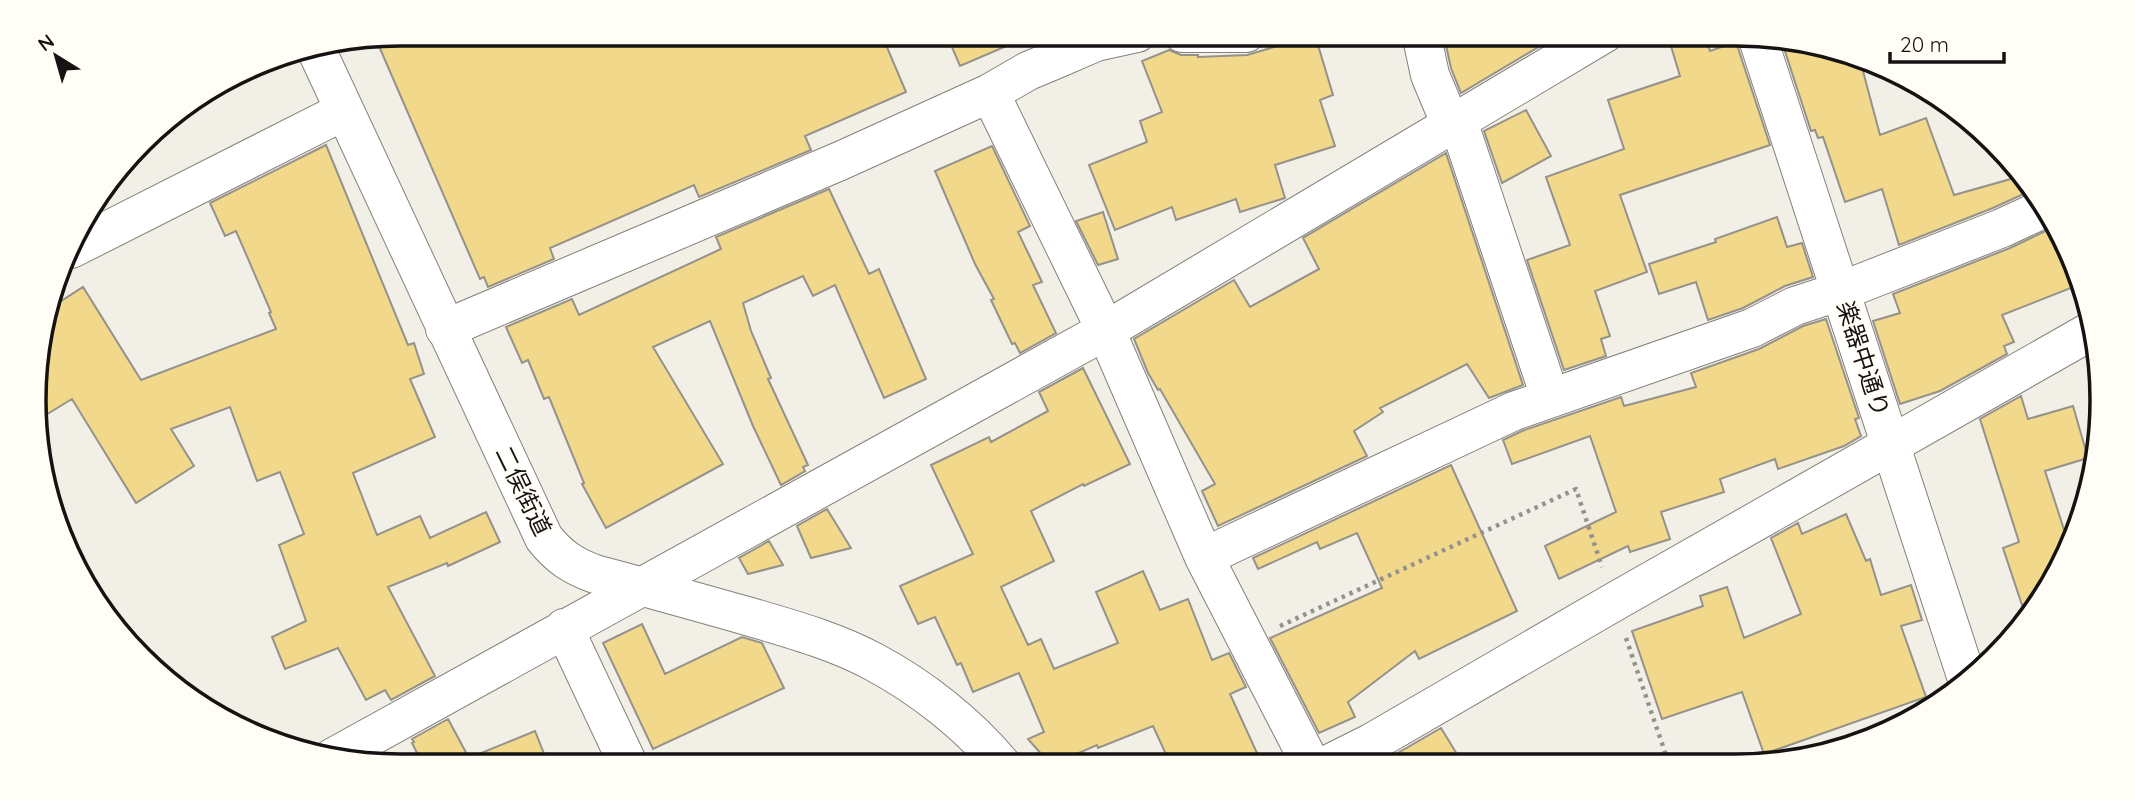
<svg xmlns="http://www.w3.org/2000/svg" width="2135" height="800" font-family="Quicksand,'Noto Sans JP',sans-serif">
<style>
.building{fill:#f2d88b;stroke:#94928a;stroke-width:2}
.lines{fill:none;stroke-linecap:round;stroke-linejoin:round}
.street-casing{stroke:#84817a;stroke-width:40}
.secondary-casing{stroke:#84817a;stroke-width:40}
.path{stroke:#94928c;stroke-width:4.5;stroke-dasharray:3.5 5;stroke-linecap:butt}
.street{stroke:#fff;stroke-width:38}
.secondary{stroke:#fff;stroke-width:38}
.labels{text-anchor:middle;stroke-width:5;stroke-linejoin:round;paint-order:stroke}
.street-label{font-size:24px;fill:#141311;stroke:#fffdf6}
.rim{fill:none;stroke:#141311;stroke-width:3.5}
</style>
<rect width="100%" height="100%" fill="#f2efe7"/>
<path class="building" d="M400 33H881L906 92 805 136 811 150 699 197 694 185 550 248 554 259 488 287 484 277 480 279 375 37Z
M946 33H1037L960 66Z
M1459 33H1562L1461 93 1451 68 1445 41Z
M1667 33H1704L1710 51 1736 42 1770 145 1620 195 1647 272 1595 291 1610 336 1601 339 1606 356 1564 370 1527 260 1570 245 1546 177 1624 149 1608 100 1680 76Z
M1315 35 1333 95 1320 100 1335 146 1275 165 1285 198 1240 212 1236 199 1176 220 1172 207 1115 230 1089 165 1147 142 1140 121 1162 112 1142 61 1169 50 1181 55H1198V57L1247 55Z
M1781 39 1830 46 1860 60 1880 135 1926 118 1954 195 2018 177 2030 191 1993 208 1899 245 1882 189 1845 202 1823 137 1818 138 1815 130 1811 131Z
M1526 110 1551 156 1502 183 1484 131Z
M326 145 408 345 414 343 424 374 410 379 435 437 353 473 377 535 420 516 430 538 486 512 500 542 448 566 447 563 388 587 435 676 391 700 385 690 366 700 338 648 285 669 272 637 306 621 279 545 304 534 280 472 257 481 230 407 171 429 194 466 136 503 72 399 39 419 36 352 52 307 83 287 141 380 276 329 269 313 271 312 236 231 225 236 210 203Z
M992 146 1030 226 1018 232 1042 282 1033 285 1056 333 1020 353 1015 343 1012 344 991 300 994 299 975 264 935 171Z
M1446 153 1523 385 1489 398 1467 364 1380 408 1383 412 1354 431 1367 456 1218 526 1202 491 1215 484 1160 389 1158 390 1148 373 1134 339 1234 280 1250 307 1319 269 1303 238Z
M829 189 869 274 879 269 926 379 884 398 835 285 813 296 803 276 743 303 751 331 771 378 768 379 808 465 803 467 805 471 781 485 753 426 710 321 653 347 723 464 606 528 582 484 584 483 549 397 544 399 528 360 522 363 506 327 572 299 579 315 721 249 716 237Z
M1103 212 1118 259 1098 265 1076 221Z
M1777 217 1787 247 1802 243 1813 277 1785 286 1743 308 1708 320 1696 282 1659 294 1649 264 1716 242 1715 239Z
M2056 226 2076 286 2002 315 2014 342 2004 346 2007 354 1940 391 1900 404 1873 321 1900 313 1893 294 2010 248Z
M1826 319 1859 418 1855 419 1861 436 1844 446 1778 469 1775 459 1720 479 1724 492 1661 512 1670 539 1630 552 1628 546 1559 579 1545 546 1616 512 1590 436 1512 464 1503 440 1522 431 1621 397 1624 406 1696 387 1691 373 1759 349 1803 326Z
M1083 368 1130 464 1084 486 1083 484 1031 511 1054 561 1001 587 1028 645 1041 639 1054 669 1118 643 1096 592 1143 571 1160 610 1188 599 1212 660 1229 653 1246 687 1230 694 1257 753 1231 765H1171L1153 726 1098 748 1097 745 1051 765 1028 739 1044 732 1019 673 973 692 961 663 957 665 935 617 918 624 900 586 973 554 931 465 989 437 991 442 1048 411 1039 392Z
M2021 396 2028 419 2073 406 2088 458 2045 471 2069 545 2052 584 2040 599 2022 605 2003 548 2019 542 1980 419Z
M1451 465 1517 611 1419 659 1415 651 1348 702 1355 717 1319 733 1270 638 1382 588 1357 533 1320 549 1317 542 1258 569 1253 558Z
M827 509 851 548 811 558 797 526Z
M1846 514 1866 561 1870 559 1881 595 1911 585 1922 620 1901 626 1926 697 1764 754 1742 692 1662 719 1632 631 1703 606 1700 596 1727 587 1744 638 1801 614 1771 538 1798 523 1802 534Z
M769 541 783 565 748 574 739 558Z
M642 624 665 674 742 637 762 643 784 688 653 749 603 643Z
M448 719 469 758 535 731 549 766 424 767 412 743 414 742 412 739Z
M1441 728 1463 764H1377L1382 762Z"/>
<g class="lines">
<defs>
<path id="street" d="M1182 33H1246
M1421 33 1430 75 1451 125
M1757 36 1968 682
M990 93 1106 331 1204 557 1311 765
M1458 121 1550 397
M71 249 344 111
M445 329 840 161 990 93 1028 71 1059 58 1096 42 1137 33
M1204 557 1514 411 1752 328 1795 306 1841 291 2002 228 2045 208
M564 628 629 766
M332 758 1110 328 1605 33
M1327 765 1371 743 1614 602 2091 331"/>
<path id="secondary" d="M315 47 544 538C559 557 573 566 595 574 648 588 701 603 754 618 795 630 837 642 874 662 921 687 968 724 1002 765"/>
</defs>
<use href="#street" class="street-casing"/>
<use href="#secondary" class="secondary-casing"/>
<path class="path" d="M1280 626 1576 489 1602 567
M1626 638 1669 764"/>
<use href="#street" class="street"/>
<use href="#secondary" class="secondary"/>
</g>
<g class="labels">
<g class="street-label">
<text transform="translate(1863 359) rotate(72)" y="8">楽器中通り</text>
<text transform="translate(523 491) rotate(64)" y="8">二俣街道</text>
</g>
</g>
<path d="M0 0H2135V800H0ZM400 46H1736A354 354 0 0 1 2090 400V400A354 354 0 0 1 1736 754H400A354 354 0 0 1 46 400V400A354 354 0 0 1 400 46Z" fill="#fffdf6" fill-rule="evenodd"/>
<path class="rim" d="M400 46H1736A354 354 0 0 1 2090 400V400A354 354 0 0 1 1736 754H400A354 354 0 0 1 46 400V400A354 354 0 0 1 400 46Z"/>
<g transform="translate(56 56) rotate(323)" stroke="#fffdf6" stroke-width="5" paint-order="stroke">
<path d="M0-5L12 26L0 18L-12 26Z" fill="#141311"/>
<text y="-10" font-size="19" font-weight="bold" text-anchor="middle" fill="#141311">N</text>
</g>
<path d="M1890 52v10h114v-10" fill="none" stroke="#141311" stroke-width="3.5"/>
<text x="1900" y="52" font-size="21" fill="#141311" stroke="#fffdf6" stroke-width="5" paint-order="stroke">20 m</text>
</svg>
